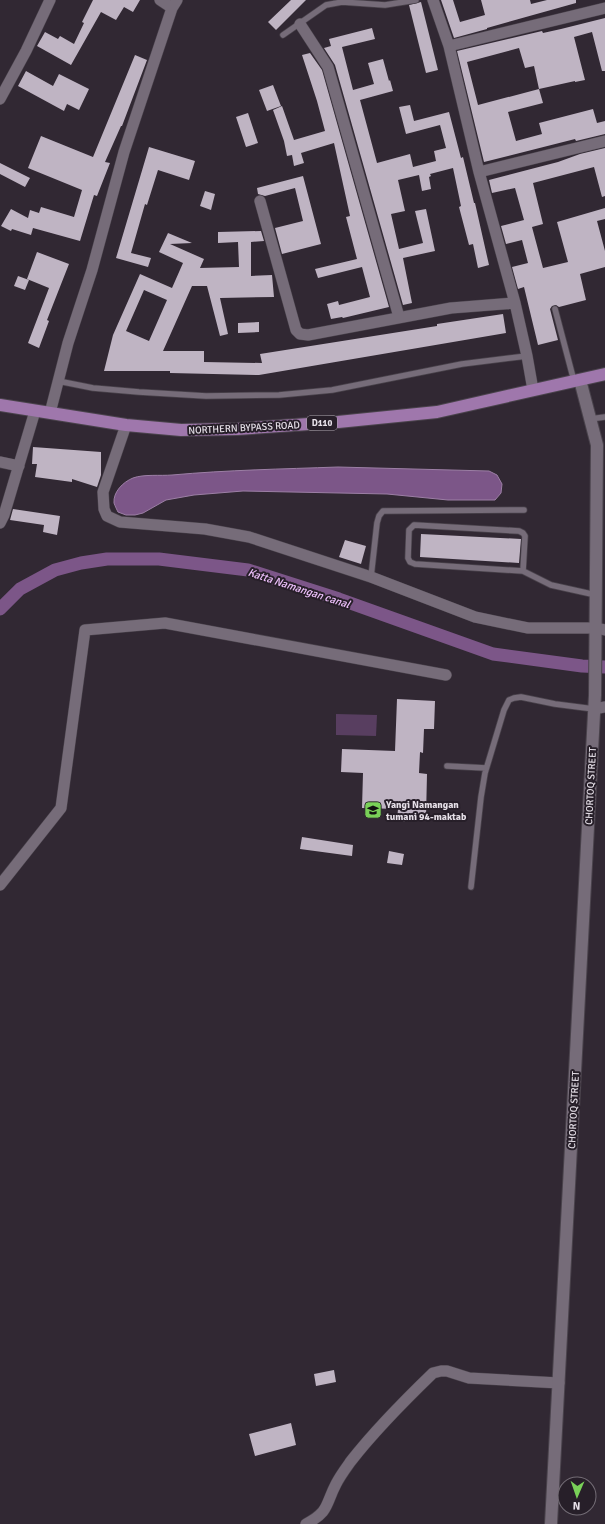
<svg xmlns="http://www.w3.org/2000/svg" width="605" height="1524" font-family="Signika,sans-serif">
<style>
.green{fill:#583e60}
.water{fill:#7c5688;stroke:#9c7fa5}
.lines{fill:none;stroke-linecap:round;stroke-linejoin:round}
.canal{stroke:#7c5688;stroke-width:13}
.building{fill:#bfb4c3;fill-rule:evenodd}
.lane-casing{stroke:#4a434c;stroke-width:7}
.street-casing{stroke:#4a434c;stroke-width:12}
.secondary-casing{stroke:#4a434c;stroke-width:14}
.primary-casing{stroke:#4a434c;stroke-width:14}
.lane{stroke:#766c79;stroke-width:5.5}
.street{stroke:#766c79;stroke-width:11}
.secondary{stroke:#766c79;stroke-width:12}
.primary{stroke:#9f77ac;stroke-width:12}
.labels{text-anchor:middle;stroke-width:4;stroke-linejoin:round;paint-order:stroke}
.shield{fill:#271f29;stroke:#ada6af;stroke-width:1}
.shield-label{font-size:9px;font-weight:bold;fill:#e6e0e8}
.street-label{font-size:10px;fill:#e6e0e8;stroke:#271f29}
.poi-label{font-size:10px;font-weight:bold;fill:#e6e0e8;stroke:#271f29;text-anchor:start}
.water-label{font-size:11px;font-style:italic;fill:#eec0fc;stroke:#271f29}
</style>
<rect width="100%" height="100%" fill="#312833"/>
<path class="green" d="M336 714 377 715 376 736 336 735Z"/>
<path class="water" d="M338 467 489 471 497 475 502 484 501 493 495 500H448L387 494 243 491 194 495 166 500 143 513 135 515H126L118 512C117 510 115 506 114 503 113 492 123 482 133 478 144 474 160 476 172 475 227 470 283 469 338 467Z"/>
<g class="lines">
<path class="canal" d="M0 609 20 589 55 570 81 563 107 559H159L248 570 339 599 493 654 582 666 605 667"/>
</g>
<path class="building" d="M93 0H140L133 12 124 7 116 20 101 12 71 65 37 46 45 32 58 39 60 36 74 44 84 23 82 22Z
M291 0H306L276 30 268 22Z
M441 0H453L460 22 485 15 481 0H530L531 4 547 0H576V3L487 28V29L454 38Z
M421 2 438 70 426 73 409 5Z
M605 18V71H602L592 32 574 37 585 80 575 82V81L539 89 543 103 508 112 516 141 542 134 539 123 593 109 597 123 605 121V134L576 141 575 139 484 162 457 51 542 31 543 33 561 29ZM519 48 525 68 534 66 539 89 478 105 467 62Z
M372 28 375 39 342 47 353 90 374 84 368 63 383 59 389 81 390 80 393 91 360 100 377 163 410 154 413 167 436 161 434 151 446 148 440 125 406 134 399 107 410 105 414 121 449 112 461 158 463 157 474 203H475L489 265 478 268 473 244 469 245 459 207 461 206 453 168 430 174 431 176 429 177 431 189 422 191 419 175 398 180 405 211 391 214 399 249 423 243 415 211 426 209 435 251 403 258 412 303 403 305 335 65 324 48 331 46 329 39Z
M310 53 322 70 389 307 343 318 342 317 331 319 327 304 338 301 339 305 370 297 362 267 318 278 315 269 357 259 346 217 350 216 334 143 301 153 304 163 294 166 292 155 287 156 284 141 273 110 282 106 294 140 325 131 317 101 302 55Z
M135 55 147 60 122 126H121L105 162 110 163 97 196 94 195 80 241 33 228 31 235 12 229 11 231 1 226 11 209 28 218 30 210 39 213 41 207 74 217 82 190 28 168 41 136 93 157Z
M26 71 53 86 59 74 89 89 79 110 67 104 64 111 18 86Z
M273 85 281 106 267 111 259 90Z
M248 113 258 143 246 147 236 117Z
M149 147 195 161 189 180 158 170 147 205 145 204 131 253 151 258 148 267 116 258Z
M605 148V196L602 197 594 167 533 183 543 224 532 227 543 268 568 262 557 222 605 208V219L597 221 605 251V267L580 274 586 300 559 307 556 305 552 306 550 309 558 340 538 345 524 287 518 289 512 267 528 263 522 240 506 244 501 226 524 220 515 188 492 193 489 180 558 162 580 154Z
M0 163 30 178 25 187 0 174Z
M303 176 321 244 282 254 275 228 303 221 295 188 265 196 258 194 257 188Z
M205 191 215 194 211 210 200 206Z
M261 231 264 241 251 242V276L272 275 274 297 220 298 228 334 220 336 207 286H192L163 351H204V362L262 363 260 354 437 326V324L503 314 506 333 259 375 170 373V371H104L113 335 140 274 172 288 183 263 159 252 168 233 192 243 170 244 204 259 200 268 239 267 238 242 218 243V232ZM144 290 167 300 149 341 126 331Z
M37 252 69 264 56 297 47 320 49 321 39 348 28 343 49 288 27 279Z
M18 276 29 280 25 290 14 286Z
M259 322V332L238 333V323Z
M33 447 101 452V475L97 487 72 479V482L35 477 37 464H32Z
M13 509 60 516 57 535 43 532 44 525 10 520Z
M421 534 521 539 519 563 420 557Z
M345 540 366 546 361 564 339 557Z
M397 699 435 701 434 729H424L423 753 420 752 419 773 427 774 426 817H408V822L397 821 398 809 362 808 363 773 341 772 342 749 395 751Z
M302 837 353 845 352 856 300 849Z
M389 851 404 854 402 865 387 863Z
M334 1370 336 1382 316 1386 314 1374Z
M291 1423 296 1445 255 1456 249 1434Z"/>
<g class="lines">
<defs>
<path id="lane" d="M283 35 326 5 342 2 385 5 416 0
M555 309 574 381
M58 381 93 388 139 392 206 396 279 395 332 390 462 364 527 356
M590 419 605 417
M523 571 525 536 523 533 519 531 414 525 409 530 408 558 410 562 415 564 523 571 551 585 596 595
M371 577 377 523 379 516 383 511 524 510
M447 766 486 768
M471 887 481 797 485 773 504 710 509 700 514 698 521 697 555 704 594 709"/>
<path id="street" d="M160 0 172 8
M433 0 449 46 479 172 515 303 527 356 533 390
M300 24 328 67 399 317
M449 46 605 8
M0 99 26 51 50 0
M479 172 605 141
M260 201 296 330 300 334 308 335 451 308 515 303
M50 413 68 343 92 270 124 152 172 8 177 0
M126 425 103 492 104 509 107 516 120 522 205 529 249 537 371 577 475 617 528 628H596L605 630
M0 462 19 466
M0 523 4 515 35 411
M594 709 605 707
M0 885 61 808 85 630 165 623 446 675
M306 1524C330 1511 325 1505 336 1484 340 1476 346 1468 351 1461 376 1429 404 1401 433 1373L441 1371H447L469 1378 559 1383"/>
<path id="secondary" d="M551 1524 595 695 597 445 580 380"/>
<path id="primary" d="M0 405 126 425 181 430 237 429 338 422 437 412 605 374"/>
</defs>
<use href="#lane" class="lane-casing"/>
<use href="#street" class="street-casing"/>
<use href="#secondary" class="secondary-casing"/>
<use href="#primary" class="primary-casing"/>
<use href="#lane" class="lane"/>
<use href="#street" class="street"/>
<use href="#secondary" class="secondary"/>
<use href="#primary" class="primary"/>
</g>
<defs>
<symbol id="school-square" viewBox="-11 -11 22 22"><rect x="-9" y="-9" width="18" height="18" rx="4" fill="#79d158" stroke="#271f29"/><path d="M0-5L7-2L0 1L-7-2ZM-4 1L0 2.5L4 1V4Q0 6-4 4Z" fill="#111"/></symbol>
</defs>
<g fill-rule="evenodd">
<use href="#school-square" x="363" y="800" width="20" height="20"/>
</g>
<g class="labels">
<rect class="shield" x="307" y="416" width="30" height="14" rx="3"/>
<g class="shield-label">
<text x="322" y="426">D110</text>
</g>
<g class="street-label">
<text transform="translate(244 427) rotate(-3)" y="4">NORTHERN BYPASS ROAD</text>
<text transform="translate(590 786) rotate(-87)" y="4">CHORTOQ STREET</text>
<text transform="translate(573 1110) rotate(-87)" y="4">CHORTOQ STREET</text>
</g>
<g class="poi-label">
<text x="386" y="808">Yangi Namangan<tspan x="386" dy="12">tumani 94-maktab</tspan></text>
</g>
<g class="water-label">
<text transform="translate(299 588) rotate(18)" y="4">Katta Namangan canal</text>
</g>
</g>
<g transform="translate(577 1496) rotate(182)"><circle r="19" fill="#271f29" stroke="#736c75"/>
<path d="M0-3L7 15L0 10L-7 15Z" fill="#79d158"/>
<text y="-6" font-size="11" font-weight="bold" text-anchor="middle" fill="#e6e0e8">N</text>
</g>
</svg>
